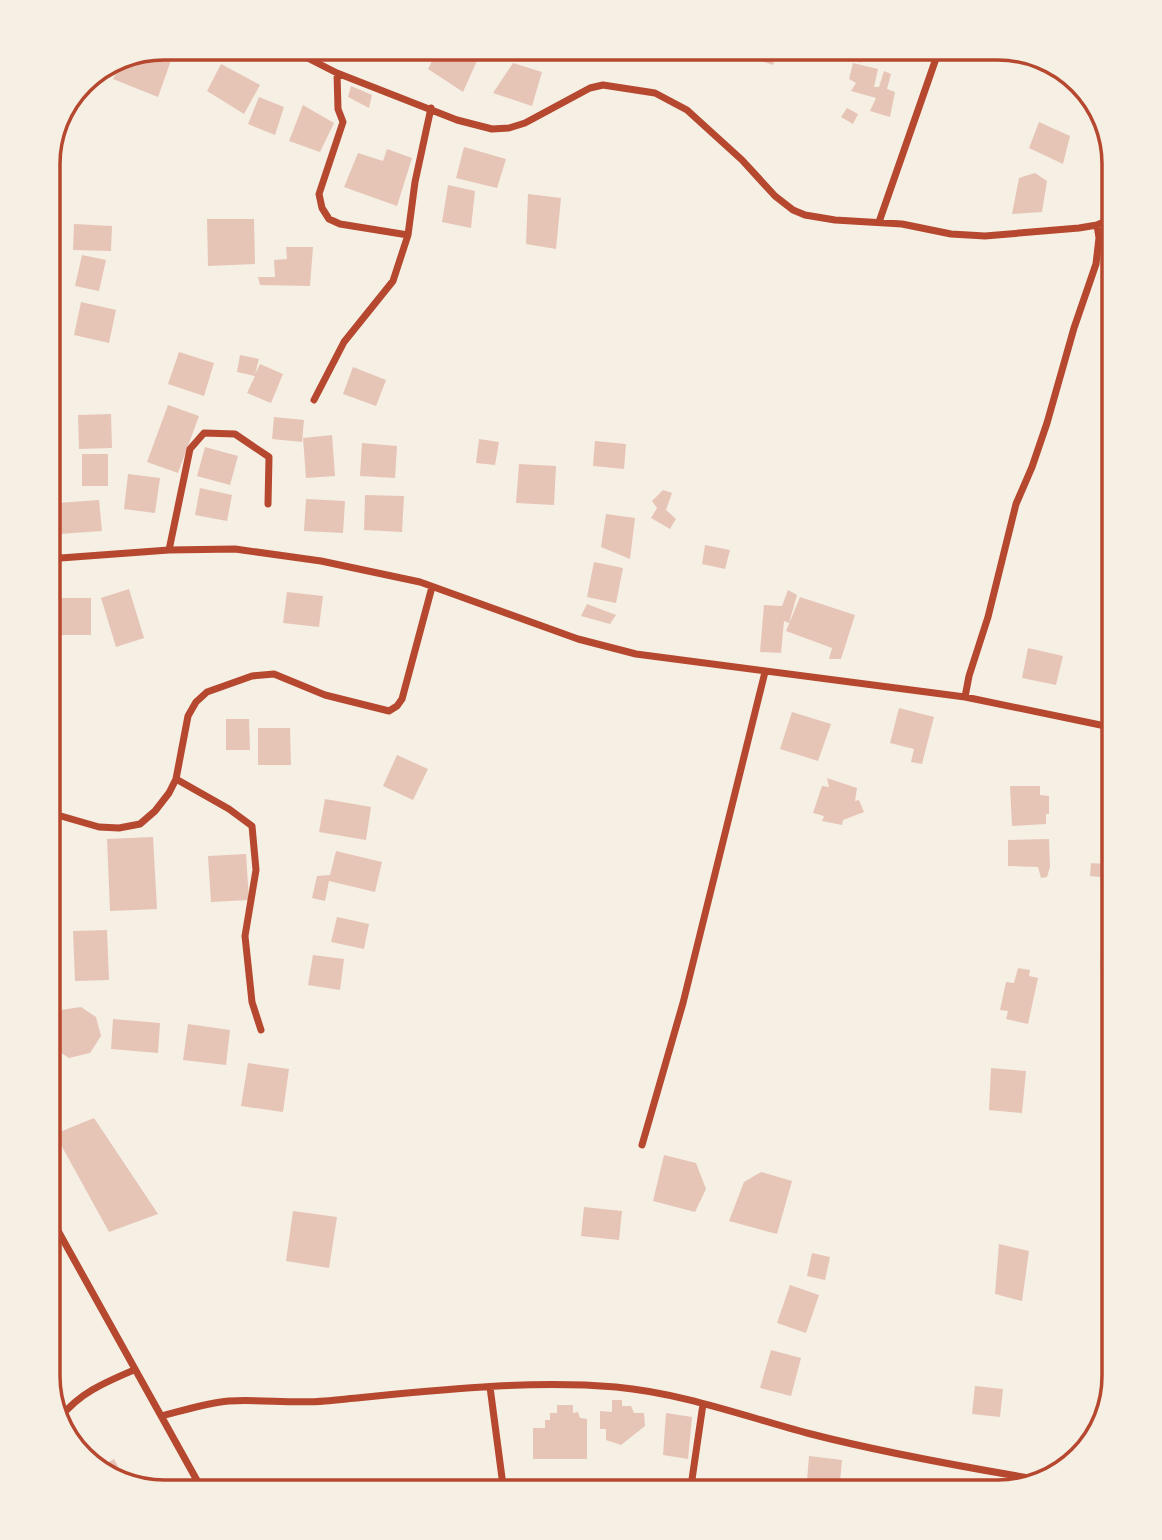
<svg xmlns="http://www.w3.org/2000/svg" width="1162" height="1540" font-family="Rubik,sans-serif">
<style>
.building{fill:#e6c5b7}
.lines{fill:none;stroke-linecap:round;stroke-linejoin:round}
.minor{stroke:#b5482f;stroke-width:7}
.rim{fill:none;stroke:#b5482f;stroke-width:3.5}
</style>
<rect width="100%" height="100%" fill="#f6efe4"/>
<path class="building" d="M439 47H467L480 54 463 92 428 69Z
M733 47H778L773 65 731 51Z
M856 47H866L860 63 854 58Z
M156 50 173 55 158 97 113 79 121 64Z
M513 63 542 72 532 106 493 93Z
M853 63 878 69 874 87H879L884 71 891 74 887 89 895 92 890 117 870 111 876 98 851 91 856 83 849 79Z
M221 64 260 85 244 114 207 91Z
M351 86 372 95 369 108 348 97Z
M259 97 284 107 275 135 248 124Z
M303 105 334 123 320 152 289 141Z
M847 108 858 114 853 124 841 117Z
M1039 122 1070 136 1063 164 1029 148Z
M464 147 506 159 497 188 456 178Z
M387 149 412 158 397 206 344 187 358 153 383 161Z
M1035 173 1047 181 1042 212 1012 214 1019 178Z
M448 185 475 191 471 228 442 222Z
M528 194 561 198 556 249 526 244Z
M207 219H254L255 264 208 266Z
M74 224 112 226 111 251 73 250Z
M286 247H313L310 286 260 285 258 277H275L274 260 287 259Z
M82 255 106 260 99 291 75 286Z
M47 302 61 304 58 335 47 333Z
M81 302 116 310 109 343 74 335Z
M179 352 214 363 204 396 168 384Z
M240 355 259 359 255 374 260 364 283 374 271 403 247 393 255 376 237 372Z
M353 367 386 380 376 406 343 394Z
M47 372H52L51 402H47Z
M168 405 199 416 178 473 147 462Z
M111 414 112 448 79 449 78 415Z
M274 417 304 420 302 442 272 439Z
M332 435 335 476 306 478 303 438Z
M479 439 499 442 495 465 476 463Z
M595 441 626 444 624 469 593 466Z
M362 443 397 446 395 478 360 476Z
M205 447 238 456 230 485 197 476Z
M82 454H108V486H82Z
M519 464 556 466 554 505 516 503Z
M128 474 160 478 155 513 124 509Z
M200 488 232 495 227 521 195 515Z
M663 490 672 493 666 510 676 519 670 529 651 518 657 508 652 501Z
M365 495 404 496 402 532 364 530Z
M306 499 345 501 343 533 304 531Z
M99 500 102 531 59 534 57 503Z
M606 514 635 518 630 559 601 547Z
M705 545 730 550 725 569 702 564Z
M594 562 623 568 616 603 587 597Z
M129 589 144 638 116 647 101 598Z
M788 590 797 595 789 623 784 621 781 653 760 652 764 605 782 606Z
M287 592 323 596 319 627 283 623Z
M800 597 855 615 841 659H829L832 648 786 631Z
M49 598H91V635H49Z
M587 604 616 615 610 624 581 616Z
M1028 648 1063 656 1056 685 1022 678Z
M899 708 934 717 922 764 911 762 914 749 890 743Z
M792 712 831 724 818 761 780 749Z
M226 719H249L250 750H226Z
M258 728H290L291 765H258Z
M397 755 428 769 413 800 383 786Z
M827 778 857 788 855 801 859 800 864 812 843 820 842 825 822 821 824 816 813 813 822 786 829 787Z
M1010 786H1040V795L1049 796V814H1046V824L1012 826Z
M325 799 371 807 366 840 319 832Z
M153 837 157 909 110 911 107 839Z
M1049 839 1050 867 1047 877 1041 878 1038 867 1008 866V840Z
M336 851 382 862 375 892 329 881 325 901 312 898 317 876 330 875Z
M246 854 249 900 211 902 208 856Z
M1105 856 1115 857V883L1100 882 1101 877 1090 876 1091 863 1104 864Z
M337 917 369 924 364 949 331 942Z
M107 930 109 980 75 981 73 931Z
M1102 941H1115V970L1100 969Z
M313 955 344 959 340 990 308 985Z
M1018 968 1030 970 1029 976 1038 978 1028 1024 1006 1019 1008 1011 1000 1010 1006 982 1014 983Z
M81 1007 96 1017 101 1036 90 1053 69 1058 54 1048 47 1034V1023L54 1011Z
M113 1019 160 1023 158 1053 111 1049Z
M188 1024 230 1030 226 1065 183 1060Z
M248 1063 289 1069 283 1112 241 1106Z
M991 1068 1026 1071 1022 1113 989 1110Z
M1111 1088 1115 1089V1116L1108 1115Z
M94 1118 158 1214 109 1232 55 1134Z
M664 1155 696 1163 706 1189 695 1212 653 1201Z
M761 1172 792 1181 777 1234 729 1221 744 1182Z
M584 1207 622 1211 619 1240 581 1236Z
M293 1211 337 1217 329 1268 286 1261Z
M999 1244 1029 1251 1022 1301 995 1294Z
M812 1253 830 1257 825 1280 807 1276Z
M790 1285 819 1295 806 1333 777 1323Z
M771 1350 801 1358 791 1396 760 1388Z
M975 1386 1003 1389 1000 1417 972 1414Z
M612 1400H622V1406H631L634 1413H644L645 1426 621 1445 606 1440V1429H600V1411L612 1412Z
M557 1405H573V1413L578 1412 580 1418 587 1419V1459H533V1428H545V1420H550V1413H557Z
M666 1413 692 1417 688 1459 663 1455Z
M809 1456 842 1460 839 1493H806Z
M114 1459 128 1484 106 1477 97 1469Z
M424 1486 449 1491V1493H423Z"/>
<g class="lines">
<path class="minor" d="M286 47 337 73 457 120 492 129 509 128 525 123 590 88 603 85 655 93 687 110 742 160 775 196 793 210 805 215 835 220 902 224 951 234 985 236 1079 228 1097 225 1115 217
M337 73 338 109 343 122 319 194 322 208 329 219 340 224 408 235
M48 212V154
M879 222 940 47
M314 400 344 342 393 281 408 235 415 182 431 108
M169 550 190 449 204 433 235 434 269 457 268 504
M47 559 169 550 235 549 321 561 420 582 578 639 636 654 965 697 1115 728
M965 697 969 676 988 617 1016 504 1032 467 1047 423 1074 328 1096 264 1099 238 1097 225
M176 779 229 809 252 826 256 870 245 936 252 1002 261 1030
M47 812 99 827 119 828 140 824 155 811 169 793 176 779 188 716 196 702 207 692 252 676 274 674 325 695 389 711 397 706 402 699 432 587
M642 1145 683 1003 765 672
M47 1211 204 1493
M490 1387 504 1493
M162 1416C185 1410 206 1403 229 1401 261 1399 293 1404 325 1401 422 1392 519 1379 616 1387 681 1393 744 1416 807 1433 884 1453 963 1467 1041 1480
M60 1418C79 1393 106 1382 134 1370
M690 1493 703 1404"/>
</g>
<path d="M0 0H1162V1540H0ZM164 60H998A104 104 0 0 1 1102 164V1376A104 104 0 0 1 998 1480H164A104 104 0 0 1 60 1376V164A104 104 0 0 1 164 60Z" fill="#f6efe4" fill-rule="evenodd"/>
<path class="rim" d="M164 60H998A104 104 0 0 1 1102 164V1376A104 104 0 0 1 998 1480H164A104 104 0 0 1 60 1376V164A104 104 0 0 1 164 60Z"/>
</svg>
